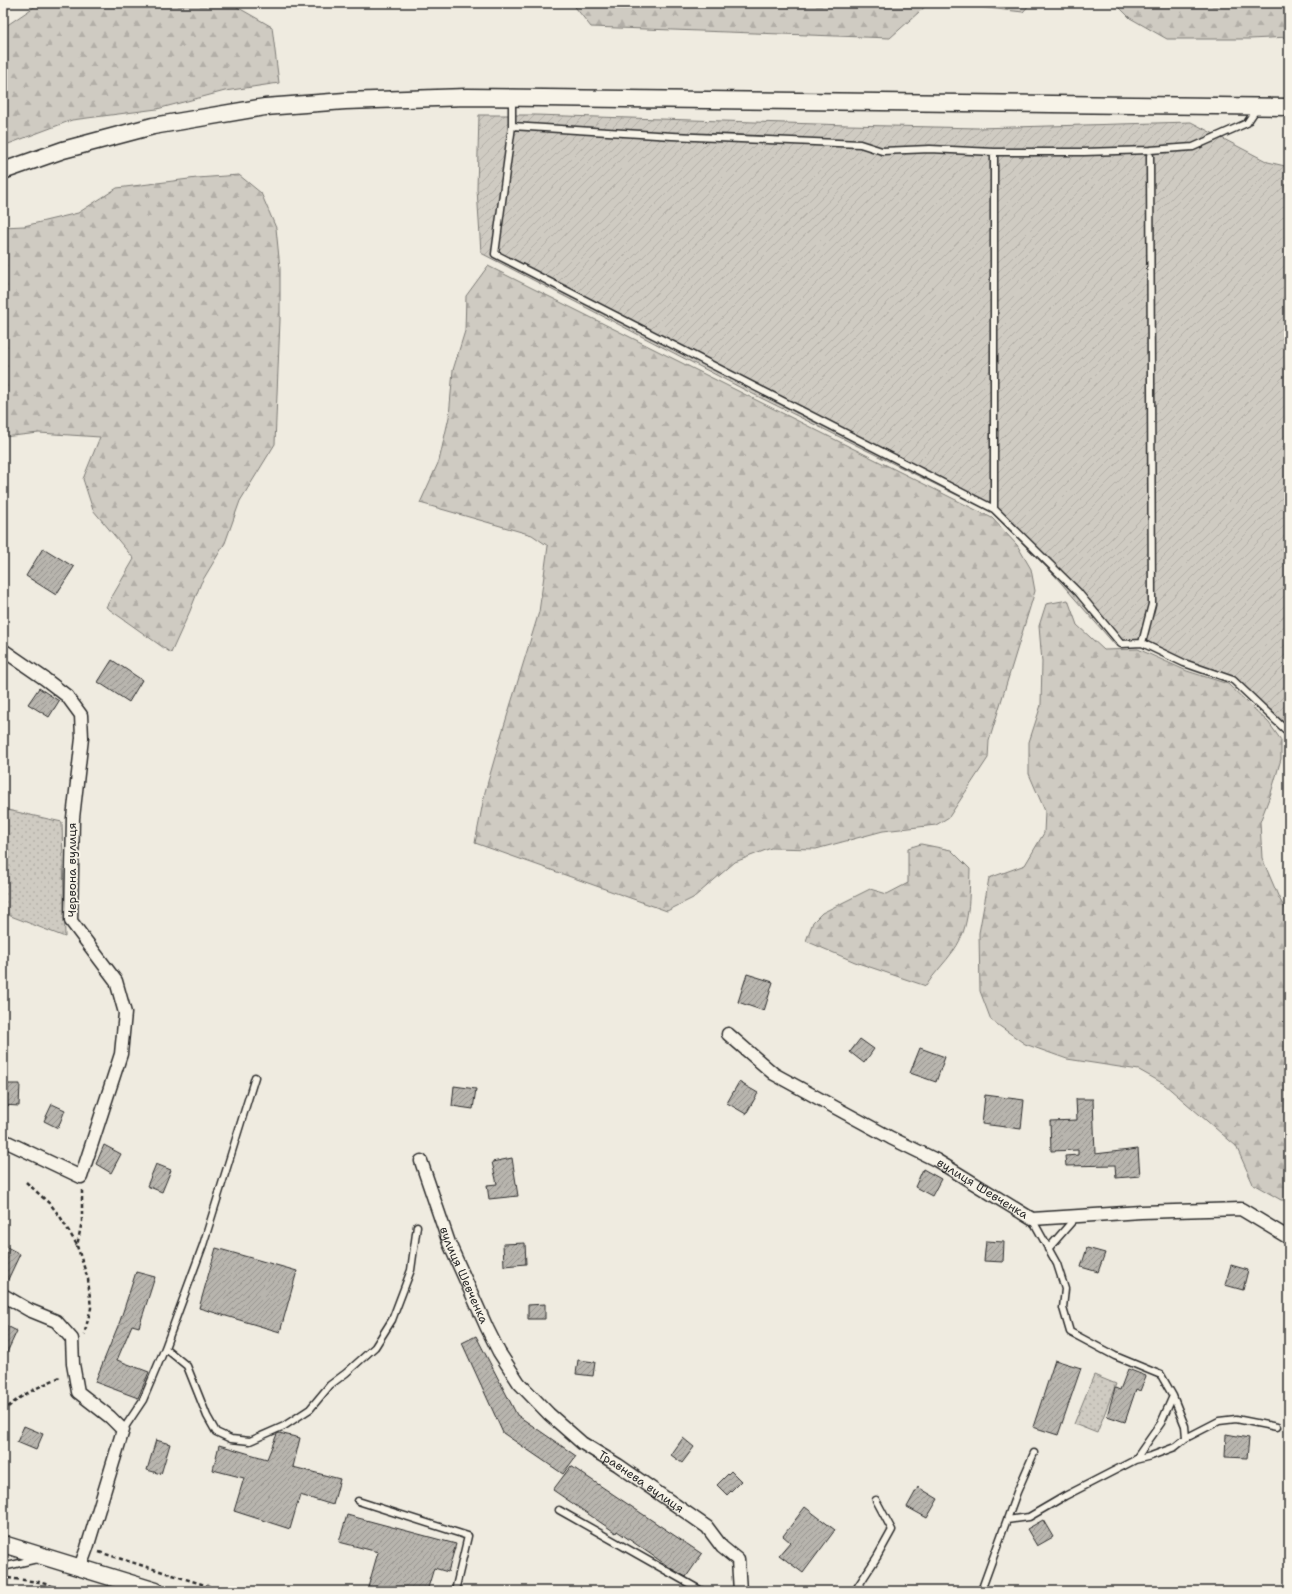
<svg xmlns="http://www.w3.org/2000/svg" width="1292" height="1594" font-family="'Shantell Sans',sans-serif">
<style>
.grass{fill:url(#grass-dots);stroke:#7d7b76}
.forest{fill:url(#forest-firs);stroke:#7d7b76}
.garden{fill:url(#garden-furrows);stroke:#7d7b76}
.building{fill:url(#building-hatch);stroke:#2b2b2b}
.lines{fill:none;stroke-linecap:round;stroke-linejoin:round}
.service-casing{stroke:#2b2b2b;stroke-width:9}
.minor-casing{stroke:#2b2b2b;stroke-width:15}
.tertiary-casing{stroke:#2b2b2b;stroke-width:19}
.path{stroke:#2b2b2b;stroke-width:2.5;stroke-dasharray:4 3;stroke-linecap:butt}
.service{stroke:#f7f3e8;stroke-width:6}
.minor{stroke:#f7f3e8;stroke-width:12}
.tertiary{stroke:#f7f3e8;stroke-width:16}
.labels{text-anchor:middle;stroke-width:3.5;stroke-linejoin:round;paint-order:stroke}
.street-label{font-size:12px;fill:#2b2b2b;stroke:#f7f3e8}
</style>
<defs>
<pattern id="grass-dots" width="8" height="8" patternUnits="userSpaceOnUse"><rect width="8" height="8" fill="#cfcbc2"/><path d="M2 2h.1M6 6h.1" fill="none" stroke="#b2aea7" stroke-width="1.8" stroke-linecap="round"/></pattern>
<pattern id="forest-firs" width="22" height="20" patternUnits="userSpaceOnUse"><rect width="22" height="20" fill="#cfcbc2"/><path d="M5 1l3.5 6h-7zM16 11l3.5 6h-7z" fill="#b2aea7"/></pattern>
<pattern id="garden-furrows" width="10" height="10" patternUnits="userSpaceOnUse"><rect width="10" height="10" fill="#cfcbc2"/><path d="M-1 1l2-2M0 10L10 0M9 11l2-2" fill="none" stroke="#b2aea7"/></pattern>
<pattern id="building-hatch" width="6" height="6" patternUnits="userSpaceOnUse"><rect width="6" height="6" fill="#b8b5ae"/><path d="M-1 1l2-2M0 6l6-6M5 7l2-2" fill="none" stroke="#96938e"/></pattern>
</defs>
<rect width="100%" height="100%" fill="#efebe0"/>
<filter id="ink" filterUnits="userSpaceOnUse"><feTurbulence type="fractalNoise" baseFrequency=".025" numOctaves="2"/><feDisplacementMap in="SourceGraphic" scale="8" xChannelSelector="R" yChannelSelector="G"/><feConvolveMatrix kernelMatrix="1 2 1 2 8 2 1 2 1" color-interpolation-filters="sRGB"/></filter>
<g filter="url(#ink)">
<path class="grass" d="M3 809 62 822 65 937 3 913Z
M1094 1375 1116 1384 1097 1433 1074 1424Z"/>
<path class="forest" d="M40 3H230L272 27 279 83 225 91 157 109 72 120 3 146V28Z
M572 3H929L890 38 591 27Z
M943 3H1031L1023 12Z
M1115 3H1289V37L1250 39H1167L1130 18Z
M239 175 261 193 276 228 280 268V320L275 444 240 501 225 543 201 583 190 611 171 653 106 607 134 559 93 510 83 479 100 437 39 433 3 437V227L24 226 78 213 117 188 197 178Z
M488 266 992 518 1017 545 1031 569 1035 591 989 741 988 758 949 817 936 825 883 831 816 849 771 848 735 862 693 898 667 911 475 843 485 792 501 736 539 612 548 546 532 535 420 503 439 461 449 417 453 370 465 331 466 296Z
M1068 600 1077 625 1104 650 1138 649 1187 671 1228 684 1269 723 1281 740V759L1271 793 1260 822 1262 858 1279 898 1289 915V1200H1281L1253 1184 1236 1146 1164 1084 1139 1070 1067 1059 1025 1044 991 1020 980 991 979 933 989 878 1025 865 1044 833 1045 811 1029 774V742L1041 705 1042 662 1039 626 1046 604Z
M921 844 951 850 970 869C969 896 971 926 954 950 945 963 934 973 926 986L855 962 806 941 813 922 822 913 870 889 887 894 908 883V848Z"/>
<path class="garden" d="M479 115H535L848 125 978 128 1191 122 1268 162 1289 167V737L1231 681 1145 647 1136 646H1116L1055 576 991 512 749 392 481 253 477 189Z"/>
<path class="building" d="M43 548 74 567 56 595 26 576Z
M112 660 142 680 129 702 98 682Z
M39 688 59 701 49 717 28 704Z
M747 974 773 982 764 1011 738 1002Z
M860 1039 874 1049 864 1063 850 1052Z
M920 1048 945 1057 936 1082 910 1073Z
M739 1082 758 1093 746 1114 727 1103Z
M3 1084H20L19 1106 3 1105Z
M454 1086 476 1089 473 1109 452 1106Z
M985 1095 1024 1100 1021 1129 982 1124Z
M1076 1099H1093L1095 1154 1138 1149 1140 1176 1116 1178 1115 1165 1066 1166 1065 1156 1078 1155V1150L1051 1151 1050 1121 1077 1120Z
M52 1104 65 1110 58 1128 44 1121Z
M104 1145 121 1154 111 1173 96 1164Z
M512 1158 518 1196 489 1199 487 1185 497 1184 492 1162Z
M156 1164 171 1170 162 1192 147 1186Z
M923 1169 941 1179 932 1196 915 1187Z
M986 1241 1004 1242 1003 1262 984 1261Z
M525 1243 526 1264 504 1266 503 1244Z
M3 1245 20 1254 4 1288H3Z
M216 1248 297 1271 280 1332 199 1308Z
M1087 1248 1105 1253 1098 1272 1081 1267Z
M1231 1265 1248 1270 1243 1290 1225 1285Z
M136 1272 155 1277 139 1327 132 1325 117 1360 149 1372 138 1398 95 1382 120 1321Z
M545 1304V1319H528V1305Z
M3 1324 17 1331 3 1361Z
M476 1336 517 1415 576 1456 563 1474 503 1433 462 1343Z
M578 1360 595 1362 593 1376 576 1374Z
M1055 1360 1081 1368 1058 1435 1033 1427Z
M1128 1369 1146 1376 1140 1391 1136 1389 1125 1422 1107 1416 1115 1388 1120 1390Z
M24 1426 43 1434 36 1450 17 1442Z
M279 1433 300 1438 293 1467 340 1479 333 1505 300 1495 290 1529 234 1511 244 1478 213 1470 219 1445 267 1459 277 1434Z
M1226 1434 1249 1438 1247 1458 1225 1457Z
M683 1438 694 1447 682 1463 671 1455Z
M156 1440 170 1444 161 1474 147 1470Z
M571 1466 702 1554 686 1577 672 1569 617 1531 616 1533 553 1490Z
M731 1471 741 1481 727 1495 717 1485Z
M918 1487 938 1499 927 1518 907 1507Z
M805 1507 835 1530 803 1573 779 1555 790 1542 783 1536Z
M347 1515 456 1544 448 1572 434 1568 427 1591H367L378 1552 339 1542Z
M1043 1520 1053 1537 1037 1546 1027 1529Z"/>
<g class="lines">
<defs>
<path id="service" d="M512 97V126L495 254 994 509 1078 592 1121 644 1142 643 1184 663 1233 680 1289 733
M512 126 672 136 860 144 882 151 930 149 994 152H1084L1150 150 1193 147 1247 123 1257 108
M994 152V509
M1142 643 1152 604 1150 156
M1048 1249 1076 1217
M165 1348 187 1366 207 1416 216 1432 231 1439 250 1441 284 1426 310 1409 330 1385 346 1373 375 1347 392 1320 411 1270 417 1226
M1173 1396 1185 1426 1186 1438
M123 1430 143 1400 165 1348 203 1245 255 1077
M1135 1460 1151 1456 1175 1447 1186 1438 1219 1421 1236 1419 1277 1427
M358 1501 468 1536 455 1591
M559 1510 702 1591
M1007 1520 1029 1517 1065 1496 1135 1460 1161 1423 1173 1396 1161 1375 1115 1356 1070 1332 1063 1308 1065 1289 1057 1264 1032 1219
M3 1567 37 1559
M855 1591 877 1557 892 1530 876 1500
M981 1591 1017 1492 1034 1453"/>
<g id="minor">
<path d="M3 650 45 679 67 696 81 715 82 738 73 818 71 921 116 981 125 1013 121 1054 81 1177 3 1140"/>
<path id="s1" d="M728 1034 774 1074 891 1138 936 1160 1032 1219 1141 1212 1241 1209 1289 1238"/>
<path id="s2" d="M421 1161 449 1243 487 1328 499 1352 519 1383 549 1414 582 1443 618 1465 707 1527 722 1547 738 1560 740 1591"/>
<path d="M3 1295 29 1310 56 1321 72 1339 73 1364 78 1392 110 1417 123 1430 87 1548 80 1567"/>
</g>
<path id="tertiary" d="M3 171 63 150 153 126 265 107 345 101 467 97 1289 107
M3 1544 156 1591"/>
</defs>
<use href="#service" class="service-casing"/>
<use href="#minor" class="minor-casing"/>
<use href="#tertiary" class="tertiary-casing"/>
<path class="path" d="M26 1182 51 1205 61 1218 77 1245
M82 1190V1221L77 1246 88 1279 91 1308 84 1335
M3 1412C19 1395 41 1386 62 1376
M99 1552 224 1591
M8 1578 39 1582 68 1591"/>
<use href="#service" class="service"/>
<use href="#minor" class="minor"/>
<use href="#tertiary" class="tertiary"/>
</g>
</g>
<g class="labels">
<g class="street-label">
<text transform="translate(72 870) rotate(-90)" y="4">Червона вулиця</text>
<text dy="4" stroke="none"><textPath href="#s1" startOffset="299">вулиця Шевченка</textPath></text>
<text dy="4" stroke="none"><textPath href="#s2" startOffset="122">вулиця Шевченка</textPath></text>
<text dy="4" stroke="none"><textPath href="#s2" startOffset="401">Травнева вулиця</textPath></text>
</g>
</g>
<rect width="1292" height="1594" fill="none" stroke="#f7f3e8" stroke-width="16"/>
<rect x="8" y="8" width="1276" height="1578" fill="none" stroke="#2b2b2b" stroke-width="1.5" filter="url(#ink)"/>
</svg>
